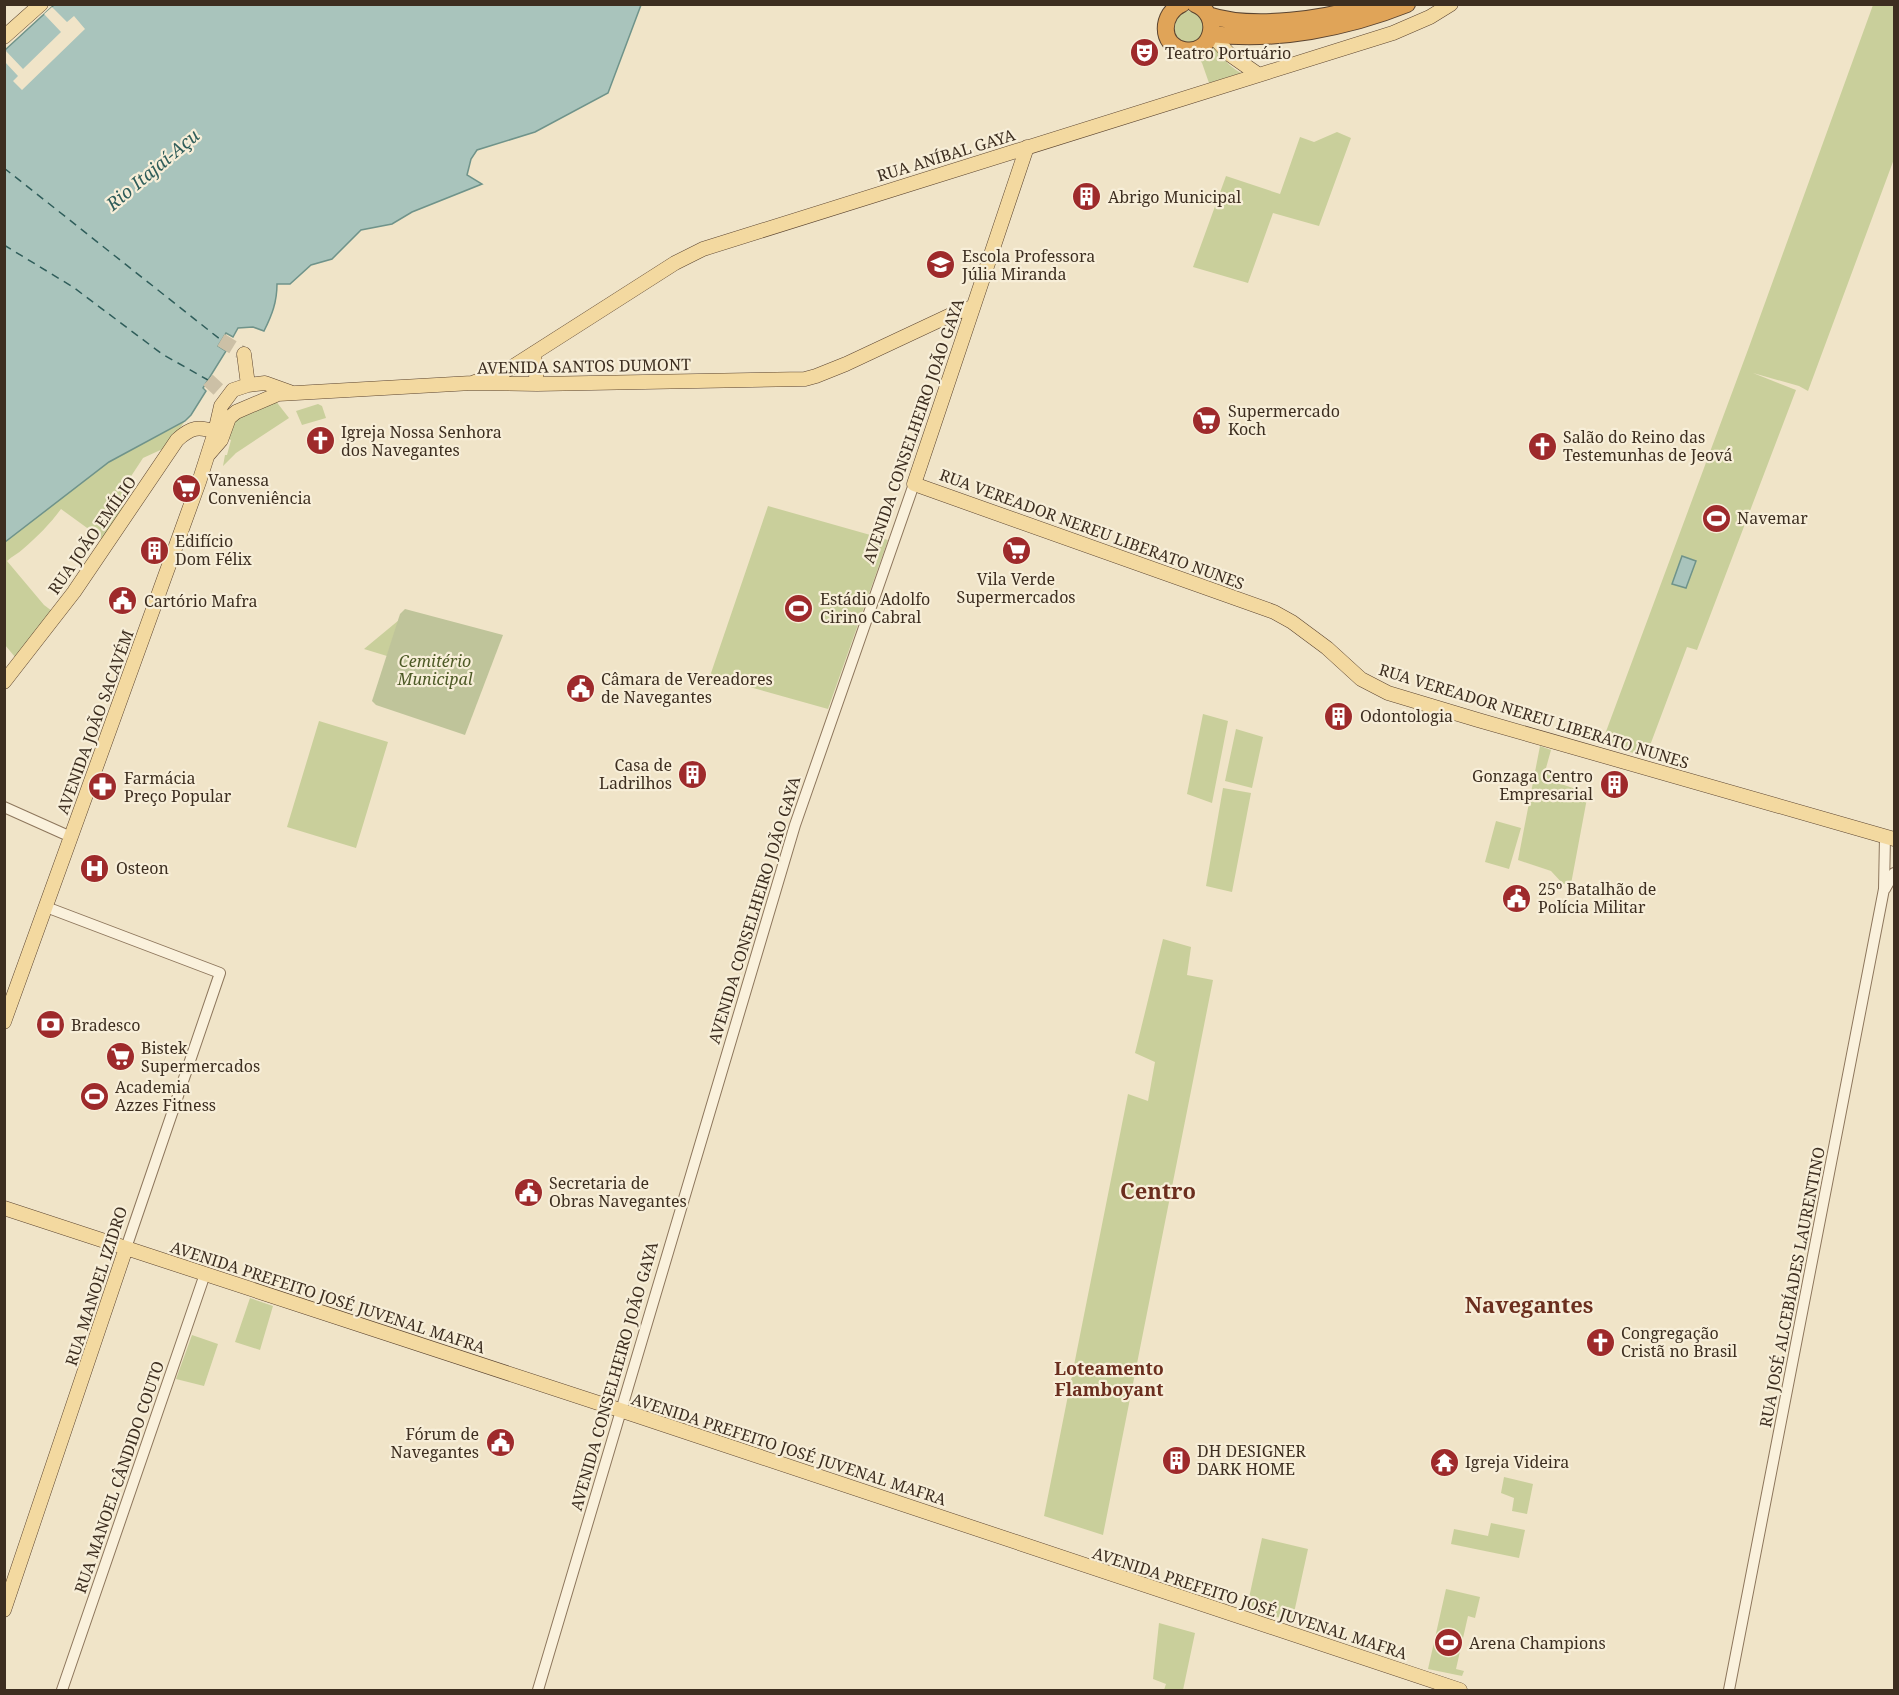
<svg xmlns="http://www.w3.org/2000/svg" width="1899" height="1695" font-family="'Noto Serif',serif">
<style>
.green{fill:#c9cf9b}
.cemetery{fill:#bfc49a}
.water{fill:#a9c4bc;stroke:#6f938a;stroke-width:1.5}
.pier{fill:#f0e4c8}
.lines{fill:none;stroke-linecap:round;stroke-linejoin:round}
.ferry{stroke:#2f5d5a;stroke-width:1.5;stroke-dasharray:8 6;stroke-linecap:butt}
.major-tunnel{stroke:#ccc0a6;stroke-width:14;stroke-dasharray:14 7;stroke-linecap:butt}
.minor-casing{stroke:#8d765c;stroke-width:12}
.major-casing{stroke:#5b4430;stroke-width:15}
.highway-casing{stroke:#5b4430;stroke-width:18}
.minor{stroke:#faf1dc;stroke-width:10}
.major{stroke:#f3d9a0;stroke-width:14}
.highway{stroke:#e0a458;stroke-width:16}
.labels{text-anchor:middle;stroke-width:4.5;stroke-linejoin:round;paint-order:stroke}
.poi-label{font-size:16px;fill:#3d2e20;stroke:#f7eed8;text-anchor:start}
.street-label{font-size:16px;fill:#3d2e20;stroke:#f7eed8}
.park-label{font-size:16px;font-style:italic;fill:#4d5a26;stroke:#f7eed8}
.water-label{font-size:18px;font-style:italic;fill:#2f5d5a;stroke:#f7eed8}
.neighbourhood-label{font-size:18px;font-weight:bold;fill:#6b2e1e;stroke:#f7eed8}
.district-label{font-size:22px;font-weight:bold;fill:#6b2e1e;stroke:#f7eed8}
</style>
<rect width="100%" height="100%" fill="#f0e4c8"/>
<path class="green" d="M1873 5H1894V159L1808 391 1799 386 1753 373 1796 390 1697 650 1687 647 1646 756 1601 745 1749 347Z
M1172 27a16 16 0 1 1 32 0a16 16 0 1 1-32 0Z
M1214 44C1222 57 1228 66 1241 73L1209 83 1202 63 1195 53Z
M1337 132 1351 138 1319 226 1273 213 1248 283 1193 267 1226 176 1280 194 1300 137 1314 142Z
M275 400 289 418 236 453 223 466 225 455H227L231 440 228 439 233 422 240 415Z
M318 404 322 406 326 418 302 425 296 411Z
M185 421 167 447 143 458 124 487 122 517 105 541 61 509C50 524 37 537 23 549 18 554 12 556 7 561L44 605 52 611 15 657 5 645V542L109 462Z
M768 506 888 540 828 709 710 676Z
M399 620 387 656 364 649Z
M1203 714 1228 721 1212 803 1187 794Z
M319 721 388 742 356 848 287 827Z
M1236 729 1263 737 1252 788 1225 781Z
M1540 746 1551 750 1546 768 1559 774 1561 784 1588 793 1571 884H1563L1551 871 1518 860Z
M1223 788 1251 793 1232 892 1206 886Z
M1496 821 1521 828 1509 869 1485 862Z
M1163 939 1191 947 1187 975 1213 980 1103 1535 1044 1516 1128 1094 1148 1101 1155 1062 1135 1053Z
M250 1298 273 1306 260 1350 235 1342Z
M192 1335 218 1344 204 1386 176 1379Z
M1504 1477 1533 1484 1527 1514 1512 1511 1514 1498 1501 1493Z
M1491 1523 1525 1530 1519 1558 1451 1544 1454 1529 1488 1536Z
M1262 1538 1308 1549 1292 1622 1247 1607Z
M1446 1589 1480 1597 1475 1618 1468 1616 1456 1669 1464 1671 1462 1676 1428 1669Z
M1159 1623 1195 1633 1183 1690H1164L1166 1684 1153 1679Z"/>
<path class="cemetery" d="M405 609 503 635 465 735 376 705 372 701 400 614Z"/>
<path class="water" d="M54 5H641L608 93 535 132 477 150 471 159 467 175 482 184 412 212 392 224 361 230 332 259 311 265 290 284H277C277 302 272 315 264 331L253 327 238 328 233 337 226 333 218 346 226 351 203 388 206 391 191 415 185 421 109 462 5 542V50Z
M1682 556 1696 561 1686 588 1672 584Z"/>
<path class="pier" d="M52 7 67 22 74 16 85 29 22 90 13 81 18 76 5 62V50L23 69 61 32 44 14Z"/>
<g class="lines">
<path class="ferry" d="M4 168 221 340
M4 245 73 287 162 354 208 380"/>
<path class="major-tunnel" d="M221 340 244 354
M208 380 221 392"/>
<defs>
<path id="minor" d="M4 807 71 837
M1885 889 1894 873
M46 907 220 973 126 1248
M62 1690 205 1274
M538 1690 795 825 914 484
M1729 1690 1884 889 1885 837"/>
<path id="major" d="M1211 34 1229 54 1259 75
M4 37 41 4
M1027 147 914 484 1274 612 1292 622 1327 648 1361 679 1388 693 1478 720 1894 839
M534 353 537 384
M244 354 248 385
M472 383 509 369 675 263 703 249 1393 33 1430 17 1451 4
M208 455 221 440 229 418 236 412 278 394 472 383 537 384 805 379 816 376 846 364 957 312 973 307
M4 682 74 592 177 440C191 427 199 426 215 432
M4 1022 199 482 215 432 221 406 233 390 248 385 265 383 290 392
M4 1208 635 1415 1460 1690
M4 1610 126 1248"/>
<path id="highway" d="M1182 4C1161 13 1159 45 1184 50 1212 56 1223 15 1195 4
M1208 15C1253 30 1328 19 1372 4
M1211 34C1275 42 1347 28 1407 4"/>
</defs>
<use href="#minor" class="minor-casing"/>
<use href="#major" class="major-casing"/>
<use href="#highway" class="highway-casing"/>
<use href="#minor" class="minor"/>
<use href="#major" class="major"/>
<use href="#highway" class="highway"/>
</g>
<defs>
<symbol id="theatre-disc" viewBox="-11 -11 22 22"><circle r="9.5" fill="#9e2a2b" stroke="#f7eed8"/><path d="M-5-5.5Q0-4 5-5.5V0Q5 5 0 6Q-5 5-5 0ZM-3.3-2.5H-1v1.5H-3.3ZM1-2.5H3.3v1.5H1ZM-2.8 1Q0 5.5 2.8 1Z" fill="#fff"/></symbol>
<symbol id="building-disc" viewBox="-11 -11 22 22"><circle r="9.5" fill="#9e2a2b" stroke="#f7eed8"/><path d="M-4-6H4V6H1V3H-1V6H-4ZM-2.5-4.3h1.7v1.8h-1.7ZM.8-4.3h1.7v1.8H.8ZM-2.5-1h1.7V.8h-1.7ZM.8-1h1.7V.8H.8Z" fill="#fff"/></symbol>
<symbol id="school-disc" viewBox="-11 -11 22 22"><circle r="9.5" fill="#9e2a2b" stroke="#f7eed8"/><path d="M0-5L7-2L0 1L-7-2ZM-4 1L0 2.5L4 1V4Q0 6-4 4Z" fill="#fff"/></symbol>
<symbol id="supermarket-disc" viewBox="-11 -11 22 22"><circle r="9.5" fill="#9e2a2b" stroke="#f7eed8"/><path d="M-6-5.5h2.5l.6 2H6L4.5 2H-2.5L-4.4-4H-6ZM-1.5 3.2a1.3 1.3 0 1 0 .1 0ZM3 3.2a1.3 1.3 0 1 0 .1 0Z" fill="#fff"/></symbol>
<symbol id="church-disc" viewBox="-11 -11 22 22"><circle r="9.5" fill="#9e2a2b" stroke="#f7eed8"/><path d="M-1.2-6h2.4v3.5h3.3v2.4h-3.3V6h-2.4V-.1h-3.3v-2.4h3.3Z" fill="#fff"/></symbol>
<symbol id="stadium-disc" viewBox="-11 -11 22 22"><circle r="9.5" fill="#9e2a2b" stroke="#f7eed8"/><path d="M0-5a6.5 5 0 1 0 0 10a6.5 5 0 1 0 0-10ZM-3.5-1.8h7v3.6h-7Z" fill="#fff"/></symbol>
<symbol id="civic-disc" viewBox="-11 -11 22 22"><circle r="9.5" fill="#9e2a2b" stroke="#f7eed8"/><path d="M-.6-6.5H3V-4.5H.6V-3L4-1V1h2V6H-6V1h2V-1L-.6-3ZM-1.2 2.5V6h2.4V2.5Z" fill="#fff"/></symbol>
<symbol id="pharmacy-disc" viewBox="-11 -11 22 22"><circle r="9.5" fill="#9e2a2b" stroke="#f7eed8"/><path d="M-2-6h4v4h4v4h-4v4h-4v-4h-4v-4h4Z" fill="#fff"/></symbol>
<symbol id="hospital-disc" viewBox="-11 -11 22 22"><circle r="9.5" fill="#9e2a2b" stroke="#f7eed8"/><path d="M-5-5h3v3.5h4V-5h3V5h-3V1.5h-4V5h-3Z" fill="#fff"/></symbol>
<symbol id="bank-disc" viewBox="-11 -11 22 22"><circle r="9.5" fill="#9e2a2b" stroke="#f7eed8"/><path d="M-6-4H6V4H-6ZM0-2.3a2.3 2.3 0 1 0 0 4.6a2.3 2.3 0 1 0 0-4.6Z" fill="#fff"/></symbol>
<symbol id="temple-disc" viewBox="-11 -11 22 22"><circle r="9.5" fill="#9e2a2b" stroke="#f7eed8"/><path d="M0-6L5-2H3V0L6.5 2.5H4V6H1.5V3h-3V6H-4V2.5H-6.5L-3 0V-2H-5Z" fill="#fff"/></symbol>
</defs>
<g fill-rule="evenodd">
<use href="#theatre-disc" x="1128" y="36" width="33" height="33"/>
<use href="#building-disc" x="1070" y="180" width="33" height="33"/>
<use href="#school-disc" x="924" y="248" width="33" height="33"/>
<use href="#supermarket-disc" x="1190" y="404" width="33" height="33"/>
<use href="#church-disc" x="304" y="424" width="33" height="33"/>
<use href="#church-disc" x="1526" y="430" width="33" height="33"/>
<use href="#supermarket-disc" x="170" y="472" width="33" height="33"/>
<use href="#stadium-disc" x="1700" y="502" width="33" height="33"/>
<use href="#building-disc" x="138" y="534" width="33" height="33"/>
<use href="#supermarket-disc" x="1000" y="534" width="33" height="33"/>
<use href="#civic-disc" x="106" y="584" width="33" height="33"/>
<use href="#stadium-disc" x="782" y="592" width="33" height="33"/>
<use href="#civic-disc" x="564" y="672" width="33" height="33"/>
<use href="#building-disc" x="1322" y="700" width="33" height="33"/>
<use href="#building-disc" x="676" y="758" width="33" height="33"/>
<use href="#building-disc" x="1598" y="768" width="33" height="33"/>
<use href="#pharmacy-disc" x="86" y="770" width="33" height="33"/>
<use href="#hospital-disc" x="78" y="852" width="33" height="33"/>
<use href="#civic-disc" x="1500" y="882" width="33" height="33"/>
<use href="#bank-disc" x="34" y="1008" width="33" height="33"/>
<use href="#supermarket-disc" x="104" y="1040" width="33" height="33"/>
<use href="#stadium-disc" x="78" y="1080" width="33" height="33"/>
<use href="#civic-disc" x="512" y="1176" width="33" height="33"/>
<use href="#church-disc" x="1584" y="1326" width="33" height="33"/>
<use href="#civic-disc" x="484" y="1426" width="33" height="33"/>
<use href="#building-disc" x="1160" y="1444" width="33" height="33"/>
<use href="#temple-disc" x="1428" y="1446" width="33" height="33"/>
<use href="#stadium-disc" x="1432" y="1626" width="33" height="33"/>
</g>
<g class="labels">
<g class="poi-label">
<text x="1165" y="59">Teatro Portuário</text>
<text x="1108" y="203">Abrigo Municipal</text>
<text x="962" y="262">Escola Professora<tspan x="962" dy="18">Júlia Miranda</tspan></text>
<text x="1228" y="417">Supermercado<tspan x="1228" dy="18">Koch</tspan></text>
<text x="341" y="438">Igreja Nossa Senhora<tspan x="341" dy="18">dos Navegantes</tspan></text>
<text x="1563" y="443">Salão do Reino das<tspan x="1563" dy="18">Testemunhas de Jeová</tspan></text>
<text x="208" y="486">Vanessa<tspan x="208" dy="18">Conveniência</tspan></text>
<text x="1737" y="524">Navemar</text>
<text x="175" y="547">Edifício<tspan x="175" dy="18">Dom Félix</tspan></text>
<text x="1016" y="585" text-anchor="middle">Vila Verde<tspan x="1016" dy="18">Supermercados</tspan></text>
<text x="820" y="605">Estádio Adolfo<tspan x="820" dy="18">Cirino Cabral</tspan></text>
<text x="144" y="607">Cartório Mafra</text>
<text x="601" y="685">Câmara de Vereadores<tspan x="601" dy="18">de Navegantes</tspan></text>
<text x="1360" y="722">Odontologia</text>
<text x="672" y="771" text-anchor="end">Casa de<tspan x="672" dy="18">Ladrilhos</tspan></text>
<text x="1593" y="782" text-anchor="end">Gonzaga Centro<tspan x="1593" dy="18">Empresarial</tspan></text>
<text x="124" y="784">Farmácia<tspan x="124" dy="18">Preço Popular</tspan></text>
<text x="116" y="874">Osteon</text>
<text x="1538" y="895">25º Batalhão de<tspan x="1538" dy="18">Polícia Militar</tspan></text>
<text x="71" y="1031">Bradesco</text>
<text x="141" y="1054">Bistek<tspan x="141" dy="18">Supermercados</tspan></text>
<text x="115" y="1093">Academia<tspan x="115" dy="18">Azzes Fitness</tspan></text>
<text x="549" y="1189">Secretaria de<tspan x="549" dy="18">Obras Navegantes</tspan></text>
<text x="1621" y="1339">Congregação<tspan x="1621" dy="18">Cristã no Brasil</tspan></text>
<text x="479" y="1440" text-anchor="end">Fórum de<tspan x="479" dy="18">Navegantes</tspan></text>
<text x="1197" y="1457">DH DESIGNER<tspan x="1197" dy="18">DARK HOME</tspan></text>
<text x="1465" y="1468">Igreja Videira</text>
<text x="1469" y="1649">Arena Champions</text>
</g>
<g class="street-label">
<text transform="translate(946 155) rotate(-17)" y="6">RUA ANÍBAL GAYA</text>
<text transform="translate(584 366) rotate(-1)" y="6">AVENIDA SANTOS DUMONT</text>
<text transform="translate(913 431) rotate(-71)" y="6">AVENIDA CONSELHEIRO JOÃO GAYA</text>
<text transform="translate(1092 529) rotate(20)" y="6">RUA VEREADOR NEREU LIBERATO NUNES</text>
<text transform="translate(92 535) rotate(-55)" y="6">RUA JOÃO EMÍLIO</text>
<text transform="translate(1534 716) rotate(17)" y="6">RUA VEREADOR NEREU LIBERATO NUNES</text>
<text transform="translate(95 722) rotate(-70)" y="6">AVENIDA JOÃO SACAVÉM</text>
<text transform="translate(754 910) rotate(-73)" y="6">AVENIDA CONSELHEIRO JOÃO GAYA</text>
<text transform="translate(96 1286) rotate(-72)" y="6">RUA MANOEL IZIDRO</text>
<text transform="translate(1792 1287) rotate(-79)" y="6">RUA JOSÉ ALCEBÍADES LAURENTINO</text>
<text transform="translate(328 1297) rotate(18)" y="6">AVENIDA PREFEITO JOSÉ JUVENAL MAFRA</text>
<text transform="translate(614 1376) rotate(-74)" y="6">AVENIDA CONSELHEIRO JOÃO GAYA</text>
<text transform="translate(789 1449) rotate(18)" y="6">AVENIDA PREFEITO JOSÉ JUVENAL MAFRA</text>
<text transform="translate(119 1477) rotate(-71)" y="6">RUA MANOEL CÂNDIDO COUTO</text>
<text transform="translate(1250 1603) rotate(18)" y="6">AVENIDA PREFEITO JOSÉ JUVENAL MAFRA</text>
</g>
<g class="park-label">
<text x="435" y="667">Cemitério<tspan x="435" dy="18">Municipal</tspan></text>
</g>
<g class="water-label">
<text transform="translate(153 170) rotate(-40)" y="6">Rio Itajaí-Açu</text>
</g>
<g class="neighbourhood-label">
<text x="1109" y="1375">Loteamento<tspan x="1109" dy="21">Flamboyant</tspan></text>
</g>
<g class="district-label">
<text x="1158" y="1199">Centro</text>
<text x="1529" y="1313">Navegantes</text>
</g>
</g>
<rect width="1899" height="1695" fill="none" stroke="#3d2e20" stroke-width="12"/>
</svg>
